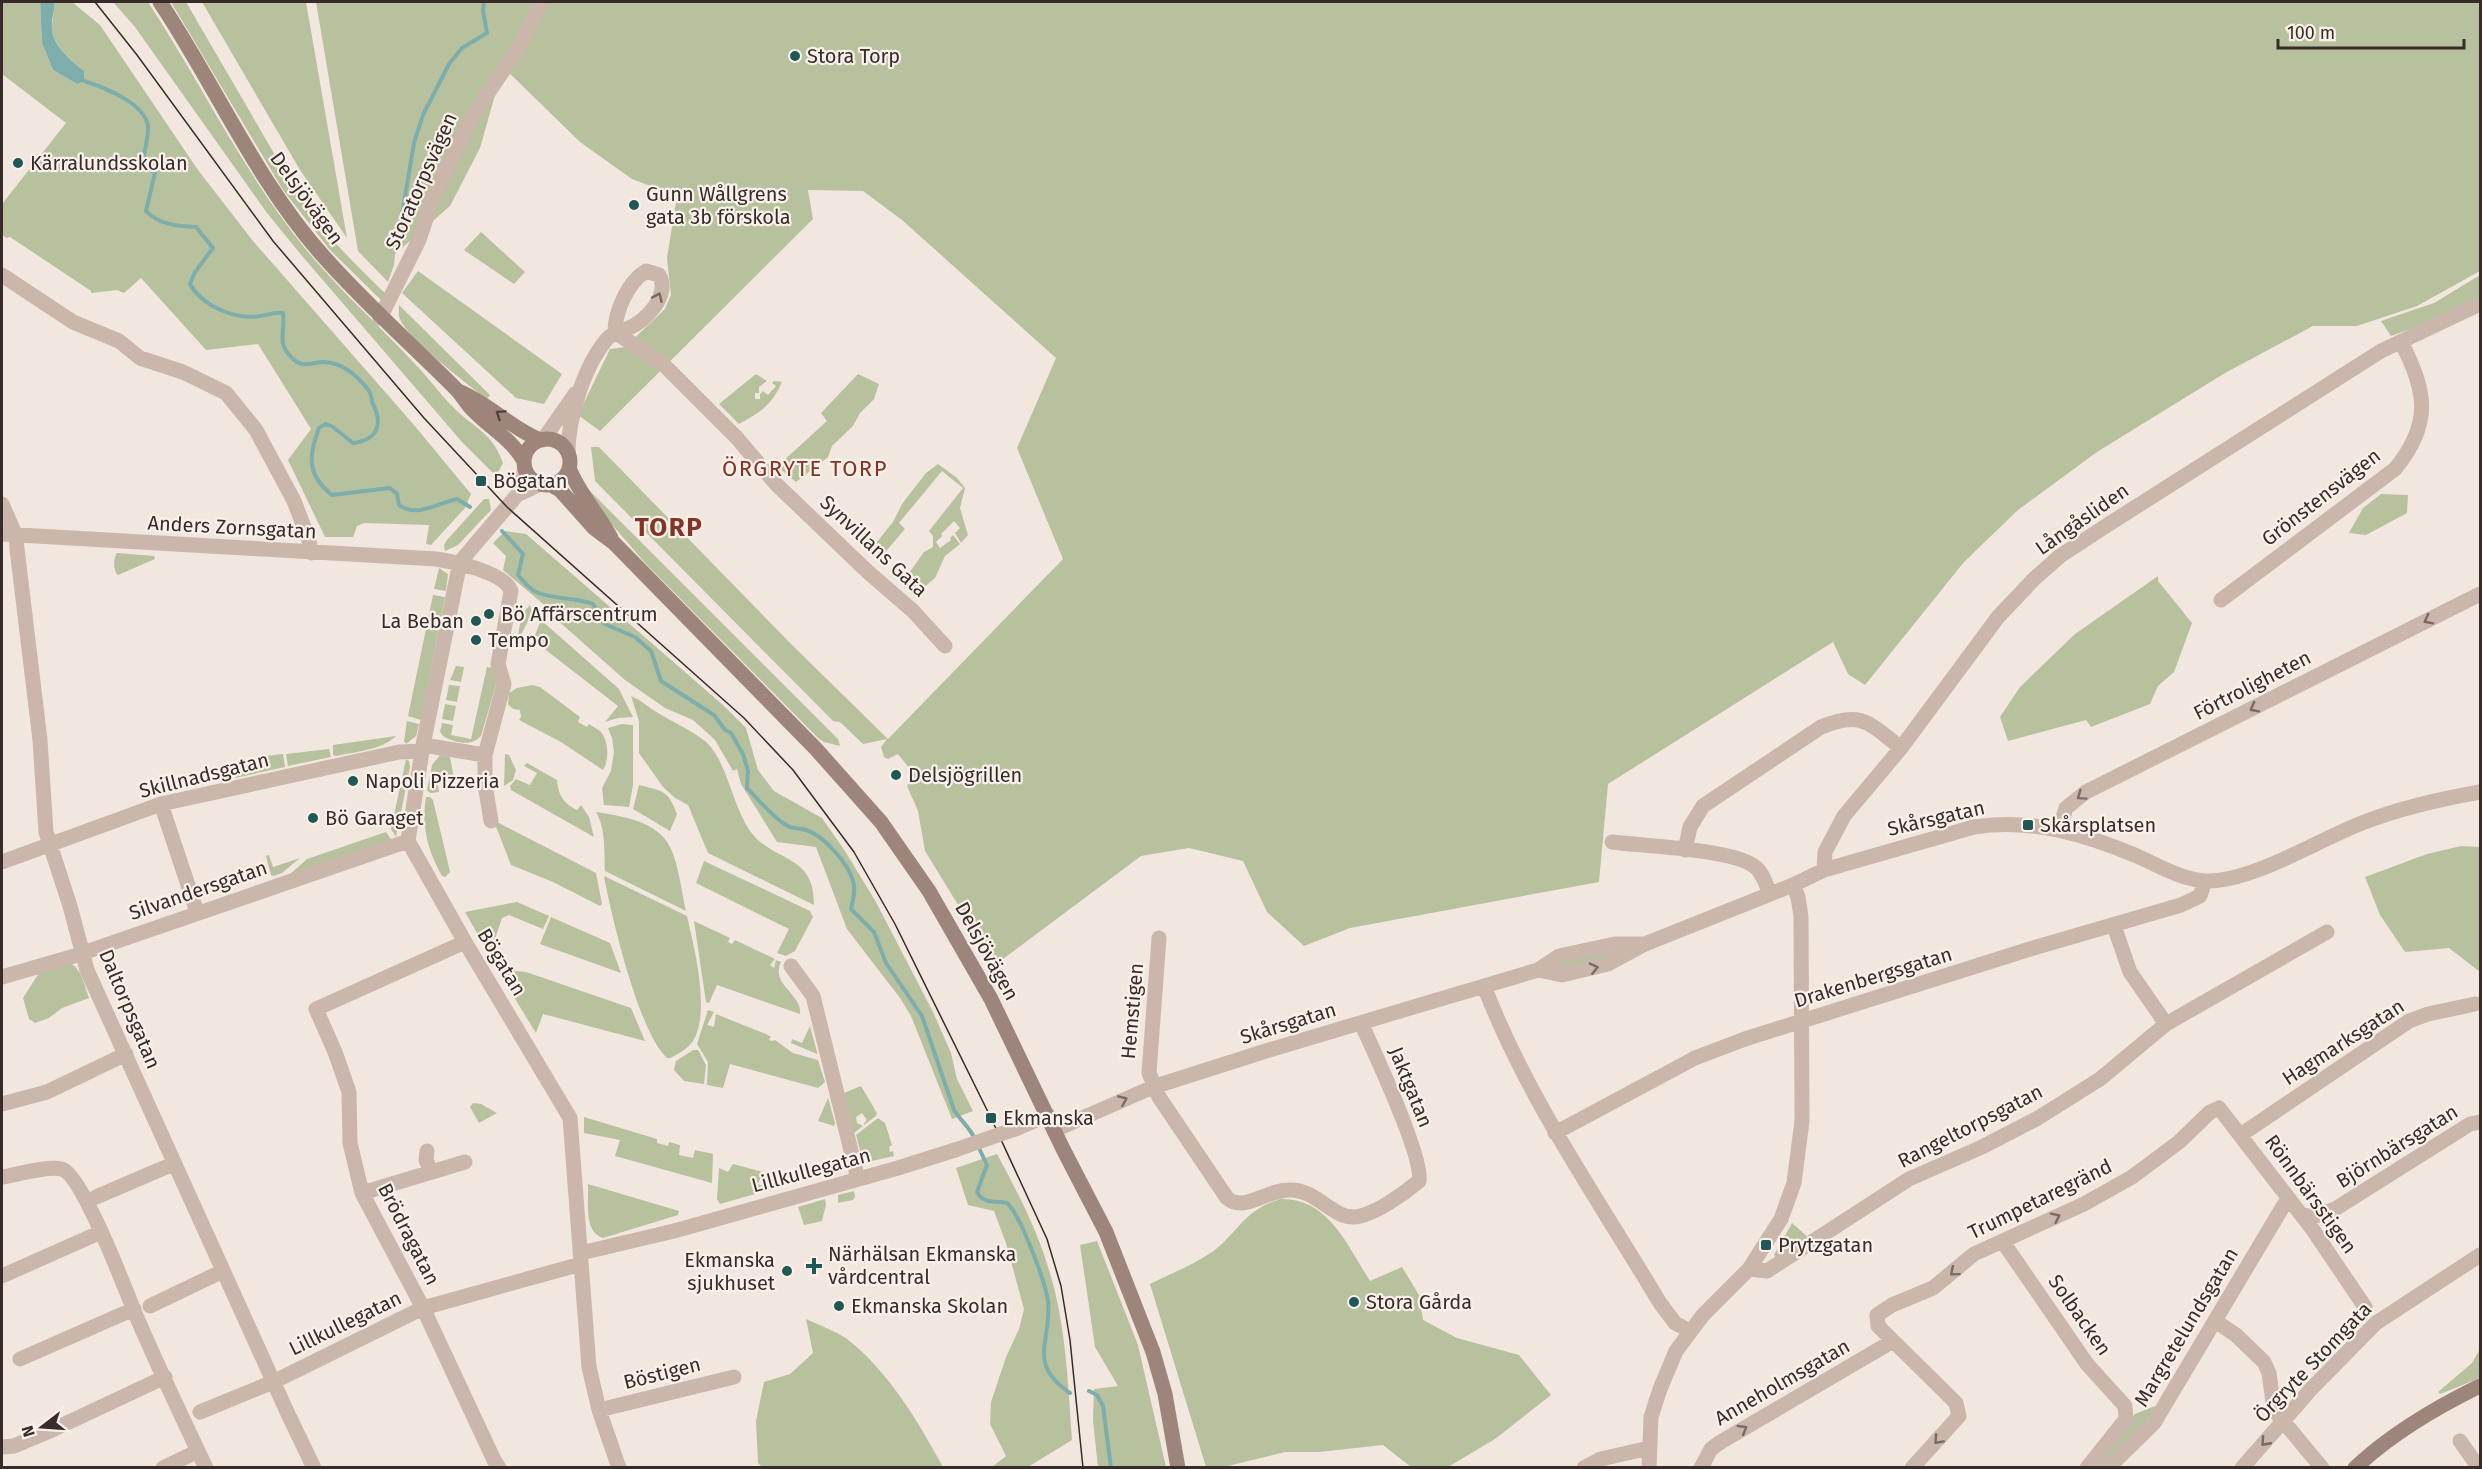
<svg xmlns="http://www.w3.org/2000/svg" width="2482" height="1469" font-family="'Fira Sans',sans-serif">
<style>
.green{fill:#b8c19e}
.water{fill:#7daeac}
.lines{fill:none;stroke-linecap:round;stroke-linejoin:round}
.stream{stroke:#7daeac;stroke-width:4}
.street{stroke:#cab6aa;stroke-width:15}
.secondary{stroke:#9e857b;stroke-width:15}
.tram{stroke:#372c29;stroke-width:1.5}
.street-bridge{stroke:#cab6aa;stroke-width:15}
.oneway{stroke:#796a63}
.oneway2{stroke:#51423e}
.poi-dot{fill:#1f5857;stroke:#f9f1ea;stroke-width:2}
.labels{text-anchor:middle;stroke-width:4.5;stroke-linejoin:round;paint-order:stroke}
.poi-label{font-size:20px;fill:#372c29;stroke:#f9f1ea;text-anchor:start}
.street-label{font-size:20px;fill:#372c29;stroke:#f9f1ea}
.quarter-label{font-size:22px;letter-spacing:1.5px;fill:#853324;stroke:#f9f1ea}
.district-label{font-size:26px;font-weight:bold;letter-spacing:1.5px;fill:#853324;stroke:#f9f1ea}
</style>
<rect width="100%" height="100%" fill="#f2e7de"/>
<path class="green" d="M2 2H40L42 43 53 70 77 84 84 71C71 61 50 43 52 25 53 17 55 9 53 2H72L100 25 198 170 253 241 414 425 471 494 465 508 431 545 426 544 429 525 365 523 357 526 353 537H325L288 460 311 429 258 344 206 350 141 278 124 293 117 290 91 293V291L10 237 6 238 2 234V204L66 123 2 74Z
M113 2H148C201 83 243 172 304 247 338 289 378 324 414 363 428 377 439 393 453 407 475 429 492 432 503 463L496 476 462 442 303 257 267 213 135 27Z
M171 2H186L300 198C325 235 357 266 389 297L383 302 330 250 283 190Z
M202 2H306L347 238 300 170Z
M316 2H2480V271L2417 306 2357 326H2313L2225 373 2097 452 2018 510 1964 562 1865 685 1848 674 1833 642 1608 784 1599 882 1350 928 1304 946 1267 912 1243 861 1189 848 1141 856 995 965 925 851 918 811 907 786 914 774 898 754 888 759 884 757 881 747 887 739 863 744 840 722 833 721 595 481 591 447H599L790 643 888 739 1063 559 1017 448 1056 358 902 220 863 191 808 190 813 219 600 431 578 415 610 349 625 347 665 309 671 295 667 258 677 196 632 179 580 142 503 67 480 148 450 206 395 254 394 265 388 282 358 251Z
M481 232 525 272 514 284 464 250Z
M418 271 562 374 544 404 516 398 402 293Z
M2480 275V297L2438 319 2391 336 2381 321 2434 303Z
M399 305 490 395 487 399C468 385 407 338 400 319 398 315 399 310 399 305Z
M756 374 767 381 759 387V393H755V399H760V394L763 391 768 395 776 386 772 383 774 381 782 382C771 406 762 411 739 424L719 404Z
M858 374 879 384 874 399 860 413 853 426 832 446 828 457 796 482 772 462 777 458 782 462 827 421 821 413Z
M938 464 957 478 965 488 960 508 968 535 961 543 955 533 960 528 954 521 941 534 942 536 936 542 940 548 951 540 950 538 953 535 960 544 945 556 935 578 914 596 902 583 924 552 933 547V536L929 531 963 488 942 471 899 523 905 529 882 556 872 548 893 522 902 504 926 473Z
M589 490 838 739 840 746 824 742 818 738 646 564 596 506Z
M2381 494 2408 495 2407 513 2366 535 2349 533 2363 508Z
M484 499H489L491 510 458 545 445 551 444 545 447 540Z
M505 531 526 534 723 705 746 728 758 770 774 791 822 818 845 851 876 902 933 1012 951 1053 957 1079 973 1111 952 1119 911 1016 900 998 847 929 816 847 777 842 741 784 737 769 733 771 715 740 693 720 665 708 625 680 555 618 575 614 565 610 549 609 503 570 506 556 493 543Z
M117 553 154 556 155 559 118 575C113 571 113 558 117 553Z
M439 568 448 574 446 591 434 589Z
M2158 576V581L2192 623 2174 672 2158 686 2150 704 2091 727 2086 720 2008 741 2000 717 2020 687 2075 634Z
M433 595 445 597 421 720 408 716Z
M530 605 532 613 516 645 522 614Z
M541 620 619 689 633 717 618 718 605 722 618 706 533 640Z
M456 666 464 667 461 682 450 680Z
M487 667 495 668 498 678 481 736C471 747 455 743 443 736L440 732 442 723 453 725 451 735 471 739Z
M449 685 460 686 457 702 446 700Z
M532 685 540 687 580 717 578 722 587 727 589 724C592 726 598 729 601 732 609 741 609 761 603 770L561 742 519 720 521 717 520 710 513 709 508 704 509 693 517 688Z
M631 696C641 700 648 707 658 713 673 722 691 730 705 741 727 760 732 805 750 831 773 863 815 853 814 905L708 853 688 805 675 798 663 787 639 753V721Z
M445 704 456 706 453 721 442 719Z
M407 721 419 724 416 736 406 744 404 741Z
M622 724 633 725V785L629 807 604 805 602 788 611 771 614 752 612 738 608 728Z
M396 736C382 750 354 752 336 756L333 755V745Z
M329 749 331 757 288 766 286 754Z
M283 754 285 767 235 778 233 768 266 762 265 756Z
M505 754 509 755 516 770 513 780 504 786Z
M440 755 450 757 454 778 437 781 439 792 430 793 427 790 432 765Z
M406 759 409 761 410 767 396 837 391 829Z
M527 763 557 780C558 795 564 804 577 810L581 805 589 817 594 837 511 790 510 786 516 779 530 785 537 773 524 766Z
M639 785C663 791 668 790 677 814L670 831 633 809Z
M426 797H430L433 800 448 863 450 872 445 877 442 876C428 851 421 826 426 797Z
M596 812C621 816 658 821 670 847 678 862 682 893 686 911L605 871C604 852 606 829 596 812Z
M499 823 596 873 602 904 600 906 553 882 511 865 495 824Z
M386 832 392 841 288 876 307 859Z
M2461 846 2480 847V972L2449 948 2405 952 2380 915 2365 877 2427 854Z
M269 855 273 867 300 858 282 873 274 876 271 875 266 856Z
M704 861 810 911 813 917 795 951 786 956 777 953 789 929 696 883Z
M604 876 687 916C694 947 711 1012 693 1041 688 1049 678 1054 670 1058H667C639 1033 611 915 604 876Z
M517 902 549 916 543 929 509 915 502 918 493 945 500 956 493 961 465 912Z
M551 917 610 943 621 973 540 944Z
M694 921 730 938 728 942 732 944 735 940 775 959 770 965 774 968 776 960 781 962C770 985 803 994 800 1014L717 985 709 1003 706 1002Z
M1622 950 1614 956 1557 969 1553 966 1569 960Z
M70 963C82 969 85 987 89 998L62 1008 49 1018 35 1023 29 1019 23 998 39 973Z
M508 970 526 972 631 1008 645 1041 543 1014 536 1033 501 976 502 971Z
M708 1010 714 1012 707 1025 714 1027 716 1014 766 1034 771 1037 769 1039 771 1041 775 1040 793 1053 818 1060 825 1082 818 1088 730 1064 723 1088 707 1085 708 1062 697 1044Z
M810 1026 817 1052V1054L791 1043 792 1039 802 1043Z
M693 1050H698L706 1065 704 1084 684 1081 674 1070 676 1061Z
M861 1086 877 1113 876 1116 864 1125V1123L867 1120 862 1113 856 1117 857 1123 863 1126 854 1133 844 1093Z
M828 1098 835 1123 834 1126 818 1121Z
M473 1103 481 1104 497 1113 479 1123 470 1107Z
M584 1117 657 1139V1143L668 1146 669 1142 680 1145 679 1155 693 1158 695 1150 713 1154 712 1183 615 1156 620 1140 584 1133Z
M878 1118 885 1123 892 1145 889 1147 890 1152 893 1151 894 1156 872 1161 861 1154 856 1135Z
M997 1154C1017 1191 1036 1227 1048 1267 1066 1322 1068 1383 1072 1440L1028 1467H992L1006 1456 990 1424 991 1402 1006 1357 1019 1329 1024 1309 1006 1243 994 1211 968 1205 956 1168Z
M733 1164 763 1172 758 1184 766 1187 769 1180 766 1178 767 1173 784 1179 787 1185 720 1204 717 1199 719 1168 728 1172Z
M588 1184 679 1211 678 1215 603 1238C583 1231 589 1202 588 1184Z
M854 1191 855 1197 853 1200 838 1203V1195Z
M825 1199 826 1205 822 1221 804 1225 798 1207Z
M1281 1199C1329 1198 1348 1247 1370 1281L1402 1267 1419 1295 1423 1320 1457 1338 1519 1355 1551 1395 1495 1439 1448 1467H1411L1383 1445 1319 1452H1285L1224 1467H1206L1150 1284C1170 1274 1193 1265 1212 1252 1239 1232 1244 1209 1281 1199Z
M1792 1223 1809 1238 1776 1258 1774 1255Z
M1097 1241 1138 1345 1166 1467H1098L1093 1421 1094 1389 1118 1386 1095 1347 1080 1245Z
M806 1319C819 1325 835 1331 847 1339 889 1372 918 1421 943 1467H762L758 1463 756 1421 764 1382 790 1374 813 1353Z
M2480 1349V1378L2440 1394 2438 1392 2472 1363Z
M2155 1406 2157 1407 2135 1435 2101 1467 2094 1468 2135 1414Z"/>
<path class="water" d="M40 2 54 3C55 12 51 19 52 28 52 45 71 61 84 71V81L77 84 53 70 42 43Z"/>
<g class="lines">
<path class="stream" d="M84 81C103 87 145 103 148 126 149 139 143 152 143 165L155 173 146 211C159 225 178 226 196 227L213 248 195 272 190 284C202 306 235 320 260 316 269 315 273 312 283 313 286 333 275 342 293 359 304 369 312 362 324 362 343 363 358 376 369 391 372 395 371 400 373 404 377 412 380 422 376 430 372 439 361 442 353 443L333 427 326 424 319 428C308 457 307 475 332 495L390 488 397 494 399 505C416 518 439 503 457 499L470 507
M400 227 414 143 423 115 449 64 462 48 487 33 483 11 484 2
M502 531 523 554 518 575C523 581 529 589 536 592 554 600 575 597 593 604L605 624 635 637 651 651 661 681 714 715 725 730 731 733 743 754 748 771 747 788C758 799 774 819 788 826 793 829 800 828 806 830 824 836 848 863 853 881 856 890 853 900 851 909L874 932 886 963 922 1016 954 1110C961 1121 970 1128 975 1139
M978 1146 987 1165 977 1192C984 1205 995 1200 1007 1203 1021 1216 1045 1281 1048 1301 1052 1342 1026 1363 1070 1393
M1089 1391 1097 1395 1103 1406 1111 1468"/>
<path class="street" d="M2 275 73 322 119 341 140 358 183 372 226 393 256 430 294 501 309 540 311 553
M380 318 419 240 435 192 472 117 521 44 541 2
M615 332 664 365 737 438 776 484 868 572 913 611 945 646
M543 440 575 394
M568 453C568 418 584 366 607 339 613 332 620 332 627 329 646 321 671 295 659 275L646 271C628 282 615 311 615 332
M540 484 517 495 460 562 423 745 408 841 465 942 570 1118 589 1367 599 1410 619 1468
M517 495 525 469
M2 504 16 536 17 549 40 740 46 832 70 906 87 970 288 1414 314 1468
M2 534 436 559C455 562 504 572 511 591L498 664 504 684 485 755V784L491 821
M2221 600 2395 469C2432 424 2427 391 2401 342
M423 745 485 755
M161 804 197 912
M2059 830 2066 808 2086 792 2480 594
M1612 842C1644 846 1730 849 1754 866 1763 872 1766 885 1770 894
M1685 850 1690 827 1703 806 1821 727C1862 710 1869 723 1901 748
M2 862 161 804 399 752 422 751
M1824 870 1825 852 1844 816 1901 748 1998 617 2035 578 2060 556 2109 524 2381 351 2480 304
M2114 926 2130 972 2166 1024
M1159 938 1149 1073 1159 1097 1227 1198C1245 1213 1266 1189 1291 1190 1316 1190 1333 1218 1354 1217 1373 1216 1405 1193 1419 1181 1424 1159 1373 1049 1361 1023
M465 942 316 1009 335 1052 349 1092 350 1143 362 1193 423 1308 494 1460 499 1468
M791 966 813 996 858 1179
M1538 970 1562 975 1608 964 1645 944 1793 885 1824 870 1974 827C2030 818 2085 834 2137 856 2159 866 2181 879 2205 881 2250 883 2318 840 2362 823 2400 808 2440 799 2480 792
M2 977 71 957 408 841
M1484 986C1528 1100 1598 1199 1660 1303L1675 1323 1690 1331
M2 1104 47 1092 126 1054
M1015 1129 1048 1115
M1055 1130 1153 1087 1269 1050 1538 970 1559 956 1615 944H1642
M1555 1133 1695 1058 1745 1039 2030 949 2181 905 2200 896 2205 881
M2242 1134 2409 1021 2428 1014 2475 1004
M427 1151 426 1160 431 1172
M2 1177C16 1175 53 1164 64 1170 84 1181 125 1288 135 1313 157 1365 182 1417 206 1468
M362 1193 465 1162
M96 1197 173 1164
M2302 1215 2313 1217 2335 1209 2470 1124 2480 1122
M2003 1242 2087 1364 2125 1406 2126 1419 2087 1468
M581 1253 674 1231 898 1168 955 1150
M1749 1269 1767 1271 1909 1179 1982 1147 2038 1118 2100 1079 2166 1024 2327 932
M2 1276 101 1232
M150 1306 223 1271
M2215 1321 2236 1335 2264 1362 2269 1373 2274 1410 2322 1468
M20 1359 134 1309
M599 1410 734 1377
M200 1412 273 1382 423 1308 581 1264
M2460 1441 2479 1468
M2 1447 14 1446 52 1430 165 1377
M163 1468 198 1451
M1584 1468 1601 1459 1649 1448
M1649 1468 1651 1417 1660 1389 1676 1351 1703 1315 1749 1269 1781 1219 1794 1183 1802 1121 1801 917 1798 897 1793 885
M1701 1468 1711 1449 1719 1443 1893 1341
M1912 1468 1959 1416 1956 1403 1878 1326 1877 1315 1892 1305 1933 1288 1974 1254 2084 1204 2132 1177 2179 1142 2210 1112 2219 1108 2313 1230 2365 1307
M2108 1468 2154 1423 2288 1198
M2242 1468 2312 1388 2376 1323 2480 1255"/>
<path class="secondary" d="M160 2C216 86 256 181 324 257 366 304 412 345 456 389 461 394 465 401 470 407 487 426 511 438 524 461
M458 391C488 403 511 428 540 440
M524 462a23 23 0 1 1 46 0a23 23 0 1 1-46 0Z
M569 468C579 494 598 513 611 538
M551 485 560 490 594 528 614 543 816 749 881 822 929 891 991 999 1063 1149 1106 1232 1153 1352 1165 1394 1178 1468
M2355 1468C2392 1433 2435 1408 2480 1386"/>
<path class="tram" d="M95 2 137 55 273 241 424 418 507 507 744 718 793 770 854 852 895 924 991 1118 1047 1239 1061 1286 1070 1340 1083 1468"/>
<path class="street-bridge" d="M955 1150 1015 1129"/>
</g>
<defs><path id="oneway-chevron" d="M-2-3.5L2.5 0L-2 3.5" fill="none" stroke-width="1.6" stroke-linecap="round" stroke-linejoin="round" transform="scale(1.5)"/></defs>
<g class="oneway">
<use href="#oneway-chevron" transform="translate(658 297) rotate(-66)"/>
<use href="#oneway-chevron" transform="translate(2428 620) rotate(153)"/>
<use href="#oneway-chevron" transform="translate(2254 708) rotate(153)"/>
<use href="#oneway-chevron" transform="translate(2081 796) rotate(145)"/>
<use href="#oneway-chevron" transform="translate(1594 968) rotate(-13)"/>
<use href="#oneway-chevron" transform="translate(1123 1100) rotate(-23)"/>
<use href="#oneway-chevron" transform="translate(2056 1217) rotate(-26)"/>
<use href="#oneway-chevron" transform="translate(1954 1272) rotate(140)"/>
<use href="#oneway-chevron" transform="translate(1743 1429) rotate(-30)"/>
<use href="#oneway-chevron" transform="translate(1938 1440) rotate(133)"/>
<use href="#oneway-chevron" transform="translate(2265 1442) rotate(132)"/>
</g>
<use class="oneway2" href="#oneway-chevron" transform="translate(500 414) rotate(-146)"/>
<g class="poi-dot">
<circle cx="795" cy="56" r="6"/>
<circle cx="18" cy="163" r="6"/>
<circle cx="634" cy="205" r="6"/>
<rect x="475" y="475" width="12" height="12" rx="3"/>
<circle cx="489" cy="614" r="6"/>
<circle cx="476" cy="621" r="6"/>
<circle cx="476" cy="640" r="6"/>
<circle cx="896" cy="775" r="6"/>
<circle cx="353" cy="781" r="6"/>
<circle cx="313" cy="818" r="6"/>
<rect x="2022" y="819" width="12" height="12" rx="3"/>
<rect x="985" y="1112" width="12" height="12" rx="3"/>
<rect x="1760" y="1239" width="12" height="12" rx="3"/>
<path d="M811 1257h6v6h6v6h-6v6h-6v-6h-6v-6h6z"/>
<circle cx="787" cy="1271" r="6"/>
<circle cx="1354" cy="1302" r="6"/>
<circle cx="839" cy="1306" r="6"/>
</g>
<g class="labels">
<g class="poi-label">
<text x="807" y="63">Stora Torp</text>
<text x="30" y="170">Kärralundsskolan</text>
<text x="646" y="201">Gunn Wållgrens<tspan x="646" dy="23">gata 3b förskola</tspan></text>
<text x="493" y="488">Bögatan</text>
<text x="501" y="621">Bö Affärscentrum</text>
<text x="464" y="628" text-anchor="end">La Beban</text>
<text x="488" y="647">Tempo</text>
<text x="908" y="782">Delsjögrillen</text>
<text x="365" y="788">Napoli Pizzeria</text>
<text x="325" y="825">Bö Garaget</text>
<text x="2040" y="832">Skårsplatsen</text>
<text x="1003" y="1125">Ekmanska</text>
<text x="1778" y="1252">Prytzgatan</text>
<text x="828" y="1261">Närhälsan Ekmanska<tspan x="828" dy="23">vårdcentral</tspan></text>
<text x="775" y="1267" text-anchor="end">Ekmanska<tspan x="775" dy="23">sjukhuset</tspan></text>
<text x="1366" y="1309">Stora Gårda</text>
<text x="851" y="1313">Ekmanska Skolan</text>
</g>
<g class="street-label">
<text transform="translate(421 181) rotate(-66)" y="7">Storatorpsvägen</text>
<text transform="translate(307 198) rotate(54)" y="7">Delsjövägen</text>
<text transform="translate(2321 497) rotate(-38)" y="7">Grönstensvägen</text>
<text transform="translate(2082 519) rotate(-35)" y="7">Långåsliden</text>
<text transform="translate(232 527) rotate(3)" y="7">Anders Zornsgatan</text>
<text transform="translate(874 546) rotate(43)" y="7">Synvillans Gata</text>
<text transform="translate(2252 685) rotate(-27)" y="7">Förtroligheten</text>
<text transform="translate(204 775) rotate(-14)" y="7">Skillnadsgatan</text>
<text transform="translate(1936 818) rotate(-13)" y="7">Skårsgatan</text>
<text transform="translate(198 890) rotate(-19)" y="7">Silvandersgatan</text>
<text transform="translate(987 951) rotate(61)" y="7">Delsjövägen</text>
<text transform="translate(502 962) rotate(59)" y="7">Bögatan</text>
<text transform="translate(1873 977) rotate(-17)" y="7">Drakenbergsgatan</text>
<text transform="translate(130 1009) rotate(67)" y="7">Daltorpsgatan</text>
<text transform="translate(1132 1011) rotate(-85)" y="7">Hemstigen</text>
<text transform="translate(1288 1023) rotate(-17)" y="7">Skårsgatan</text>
<text transform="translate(2343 1042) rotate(-33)" y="7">Hagmarksgatan</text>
<text transform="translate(1411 1087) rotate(68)" y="7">Jaktgatan</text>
<text transform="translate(1970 1126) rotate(-27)" y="7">Rangeltorpsgatan</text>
<text transform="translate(2397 1146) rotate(-32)" y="7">Björnbärsgatan</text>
<text transform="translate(811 1170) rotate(-15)" y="7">Lillkullegatan</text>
<text transform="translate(2311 1194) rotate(54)" y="7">Rönnbärsstigen</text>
<text transform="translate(2040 1199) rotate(-26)" y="7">Trumpetaregränd</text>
<text transform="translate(409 1234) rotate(63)" y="7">Brödragatan</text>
<text transform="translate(2080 1315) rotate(55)" y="7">Solbacken</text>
<text transform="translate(345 1323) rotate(-26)" y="7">Lillkullegatan</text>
<text transform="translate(2186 1327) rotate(-59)" y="7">Margretelundsgatan</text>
<text transform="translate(2313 1362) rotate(-46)" y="7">Örgryte Stomgata</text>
<text transform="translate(662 1373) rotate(-14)" y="7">Böstigen</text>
<text transform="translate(1782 1382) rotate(-30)" y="7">Anneholmsgatan</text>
</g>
<g class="quarter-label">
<text x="805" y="476">ÖRGRYTE TORP</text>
</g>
<g class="district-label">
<text x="669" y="536">TORP</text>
</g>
</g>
<rect width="2482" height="1469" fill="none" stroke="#372c29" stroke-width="6"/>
<g transform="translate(42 1427) rotate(253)" stroke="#f9f1ea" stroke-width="4.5" paint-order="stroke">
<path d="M0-4.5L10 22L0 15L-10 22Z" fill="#372c29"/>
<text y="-9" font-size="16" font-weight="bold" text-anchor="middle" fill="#372c29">N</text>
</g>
<path d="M2278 39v9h186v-9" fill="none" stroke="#372c29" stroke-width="3"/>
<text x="2287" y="39" font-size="18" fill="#372c29" stroke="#f9f1ea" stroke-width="4.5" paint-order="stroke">100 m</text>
</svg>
